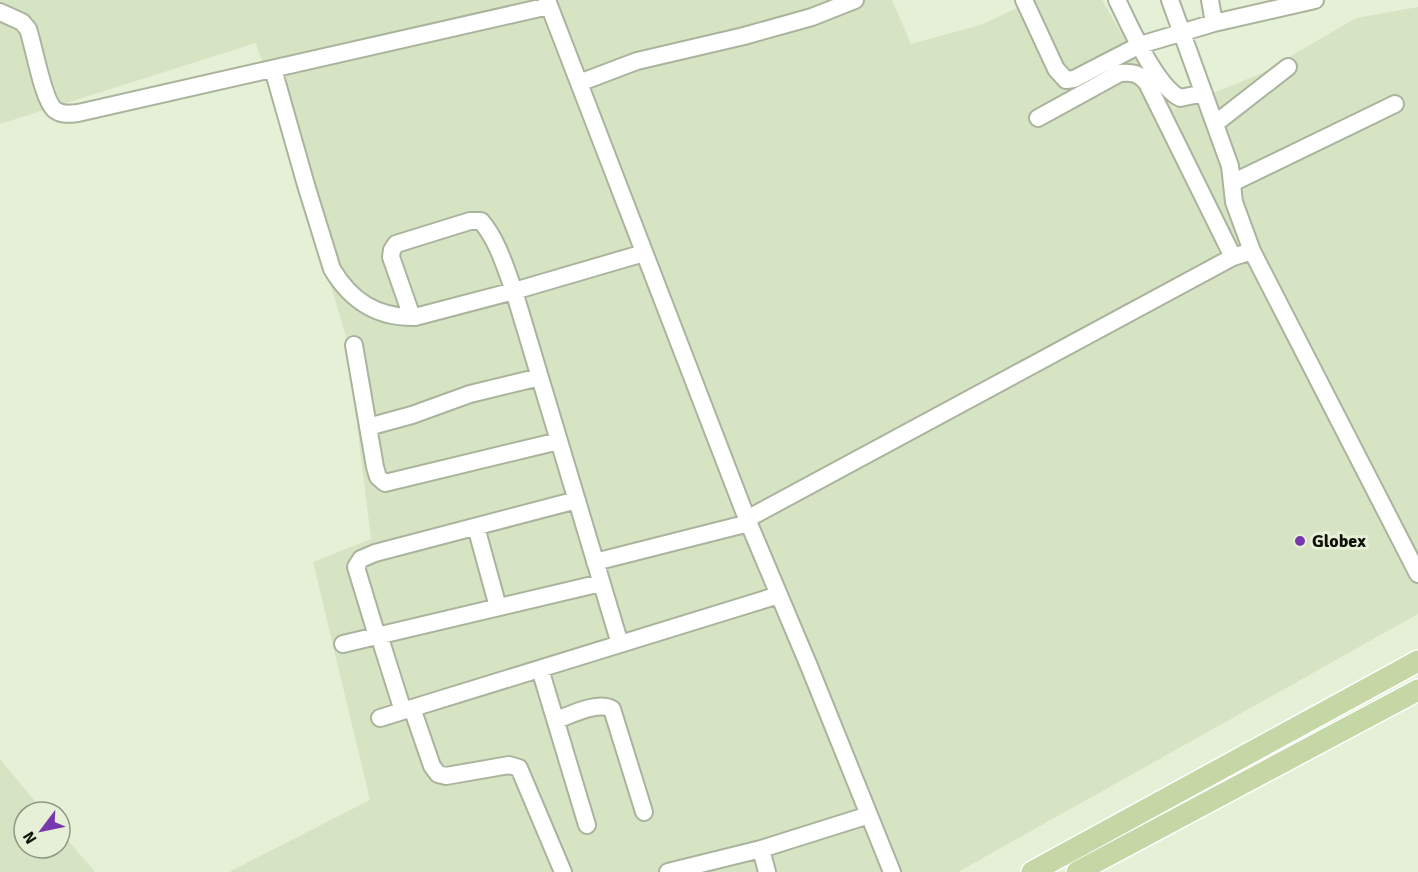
<svg xmlns="http://www.w3.org/2000/svg" width="1418" height="872" font-family="Signika,sans-serif">
<style>
.built{fill:#d7e4c4}
.lines{fill:none;stroke-linecap:round;stroke-linejoin:round}
.minor-casing{stroke:#aab49c;stroke-width:20}
.major-casing{stroke:#fff;stroke-width:24}
.minor{stroke:#fff;stroke-width:16}
.major{stroke:#c5d7a5;stroke-width:21}
.poi-dot{fill:#7838ad;stroke:#e5f0d7;stroke-width:2}
.labels{text-anchor:middle;stroke-width:6;stroke-linejoin:round;paint-order:stroke}
.poi-label{font-size:18px;font-weight:bold;fill:#0f130a;stroke:#e5f0d7;text-anchor:start}
</style>
<rect width="100%" height="100%" fill="#e5f0d7"/>
<path class="built" d="M0 0H892L911 44 983 24 1034 0H1102L1138 62 1174 109 1262 73 1356 18 1418 7V614L958 872H229L370 800 313 562 371 539 346 336 256 43 0 124Z
M0 759 44 812H24V848H60V831L95 872H0Z"/>
<g class="lines">
<defs>
<path id="minor" d="M547 0 747 519 809 666 892 872
M1024 0 1056 69 1066 80 1074 79 1140 45 1214 23 1315 0
M1117 0C1130 26 1155 85 1180 98L1204 93
M1170 0 1230 166 1234 202 1252 251
M1210 0 1214 23
M0 12 22 22 28 29C34 46 43 101 55 110 62 115 70 114 78 113L549 6
M273 69 306 185 332 269C351 301 377 318 415 317L514 291 644 253
M579 83 637 61 744 36 812 17 855 0
M1038 118 1120 73C1132 72 1139 73 1147 83L1233 257
M1216 123 1288 67
M1232 183 1395 104
M412 317 391 257 392 250 396 244 470 221H481C498 241 505 267 514 291L620 644
M354 345 375 467 378 477 385 483 559 441
M368 427 412 415 470 394 540 377
M747 519 1233 257 1252 251 1418 574
M476 527 498 607
M595 562 749 523
M379 635 403 711
M377 636 356 567 361 559 375 553 577 500
M343 644 601 583
M540 669 587 825
M412 708 432 766 438 774 446 776 509 765 519 768 563 872
M380 718 779 595
M556 720C571 715 597 701 612 709L644 812
M761 849 767 872
M668 872 761 849 869 815"/>
<path id="major" d="M1032 872 1418 661
M1077 872 1418 690"/>
</defs>
<use href="#minor" class="minor-casing"/>
<use href="#major" class="major-casing"/>
<use href="#minor" class="minor"/>
<use href="#major" class="major"/>
</g>
<circle class="poi-dot" cx="1300" cy="541" r="6"/>
<g class="labels">
<g class="poi-label">
<text x="1312" y="547">Globex</text>
</g>
</g>
<g transform="translate(42 830) rotate(238)"><circle r="28" fill="#e5f0d7" stroke="#8f9885" stroke-width="1.5"/>
<path d="M0-4.5L10 22L0 15L-10 22Z" fill="#7838ad"/>
<text y="-9" font-size="16" font-weight="bold" text-anchor="middle" fill="#0f130a">N</text>
</g>
</svg>
